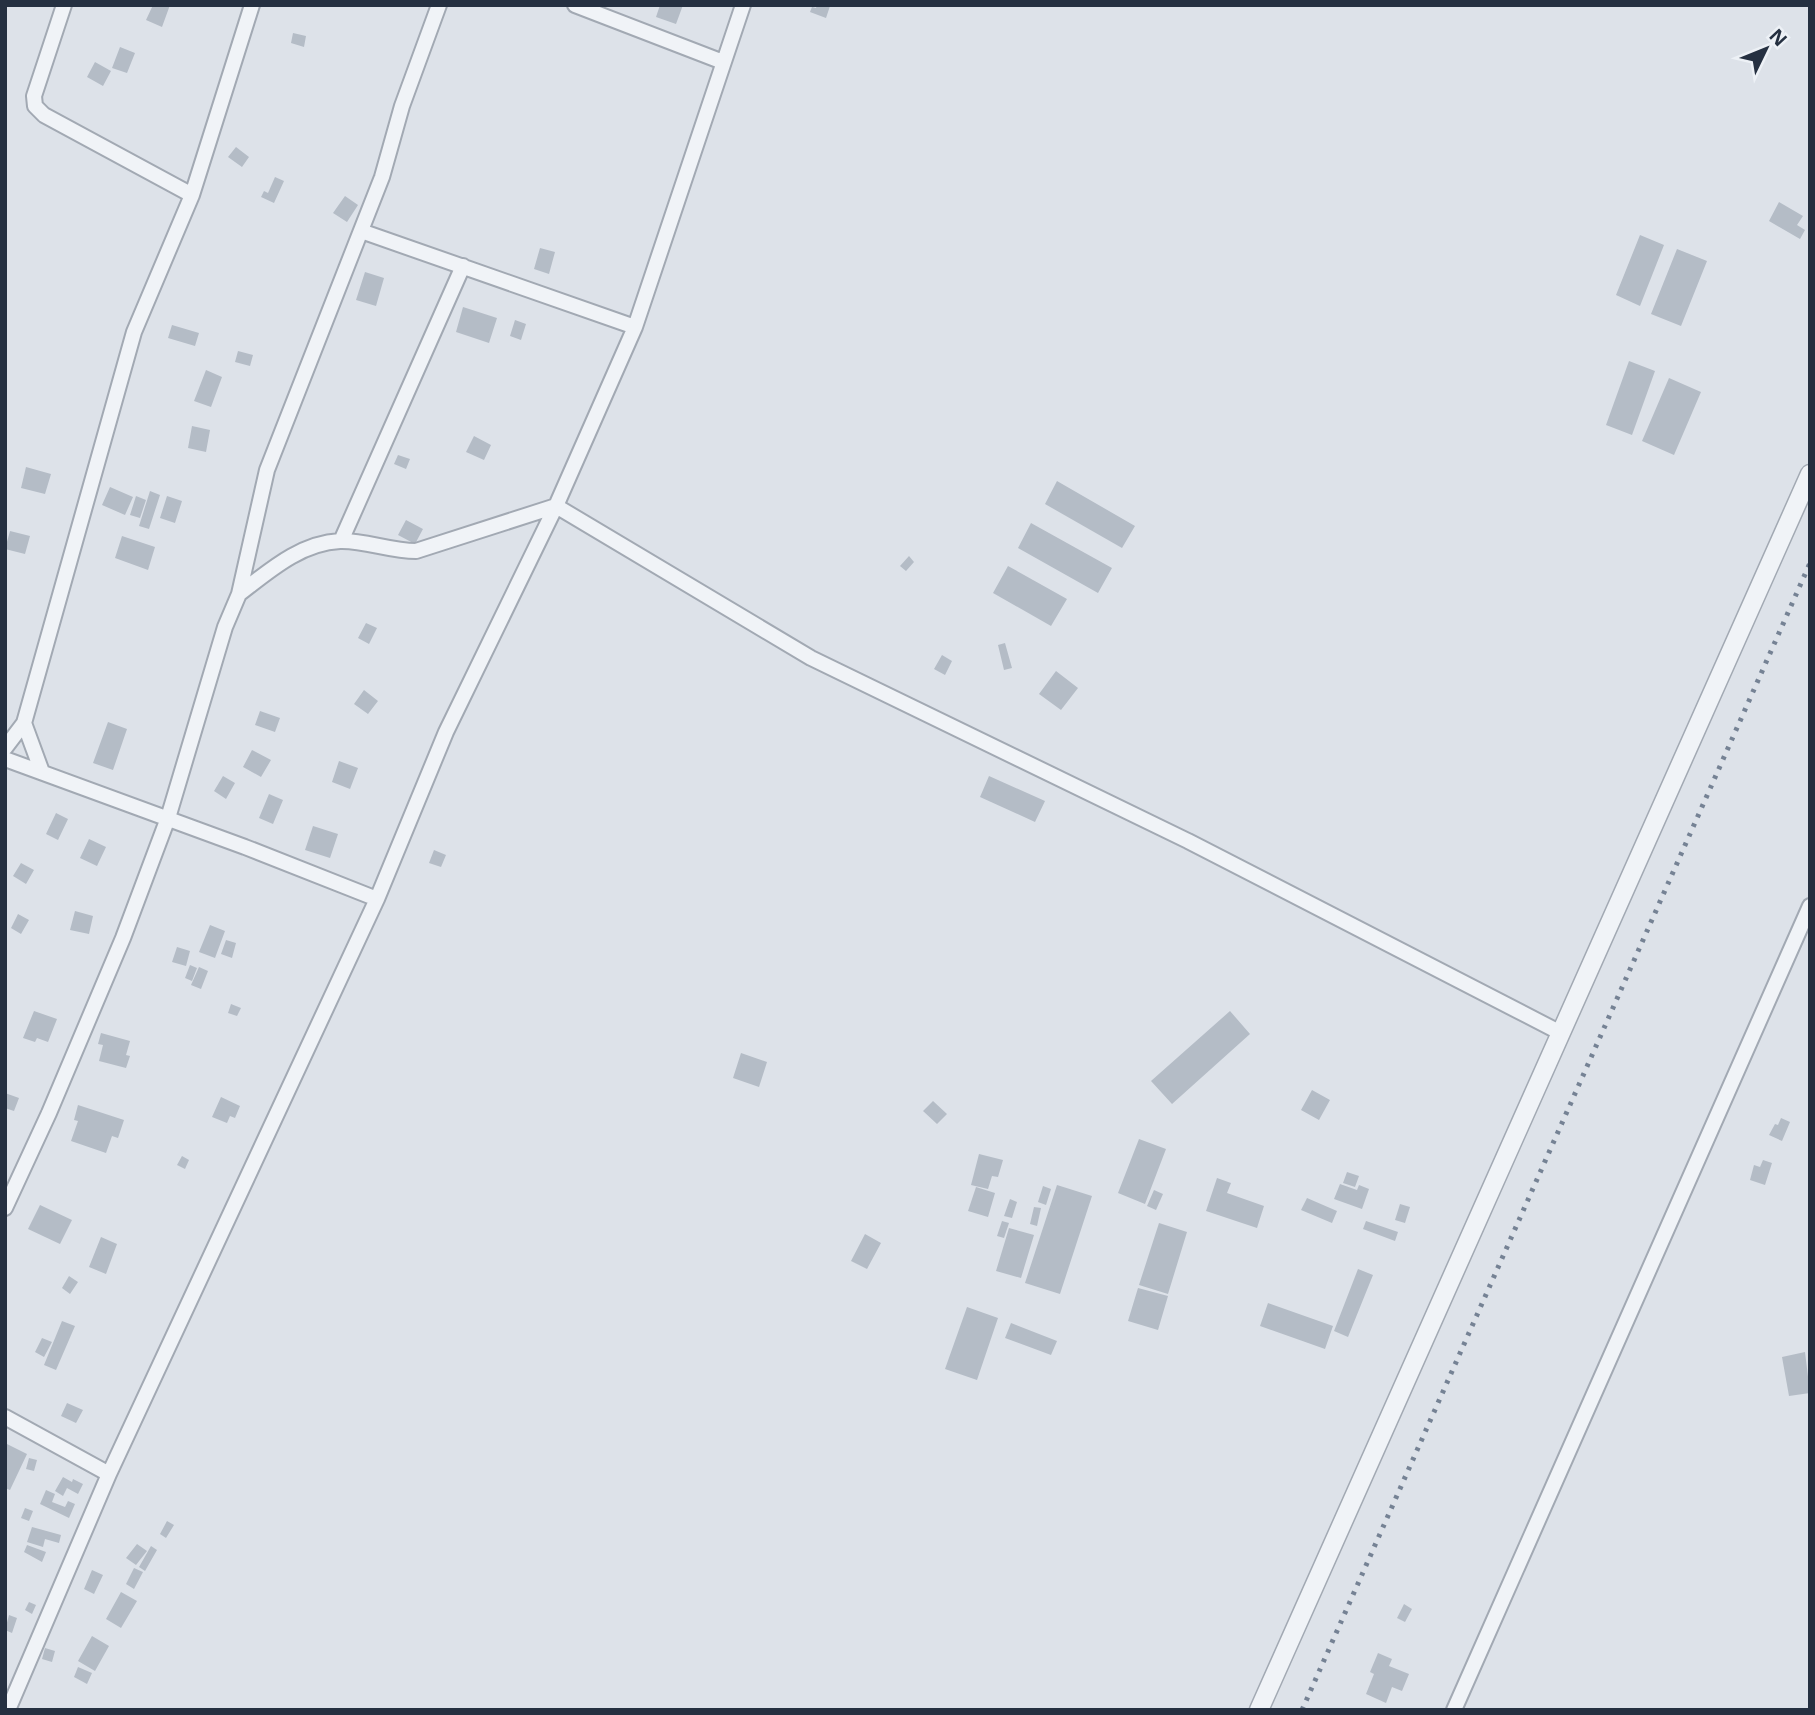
<svg xmlns="http://www.w3.org/2000/svg" width="1815" height="1715" font-family="'Open Sans',sans-serif">
<style>
.building{fill:#b4bcc6}
.lines{fill:none;stroke-linecap:round;stroke-linejoin:round}
.minor-casing{stroke:#a2a9b3;stroke-width:18}
.tertiary-casing{stroke:#a2a9b3;stroke-width:21}
.minor{stroke:#f0f3f7;stroke-width:14}
.tertiary{stroke:#f0f3f7;stroke-width:18}
.rail{stroke:#758294;stroke-width:5;stroke-dasharray:3.5 7;stroke-linecap:butt}
</style>
<rect width="100%" height="100%" fill="#dde2e9"/>
<path class="building" d="M153 5H170L162 27 146 20Z
M660 5H683L676 24 656 17Z
M817 5 830 6 826 18 810 12 812 7 816 8Z
M293 33 306 36 304 47 291 43Z
M120 47 135 53 127 73 112 68Z
M95 62 111 71 103 86 87 77Z
M236 147 249 157 242 167 228 157Z
M275 177 284 181 274 203 261 197 264 191 268 193Z
M345 196 358 205 347 222 333 213Z
M1779 202 1803 216 1797 225 1805 230 1800 239 1769 221Z
M1640 235 1664 245 1640 306 1616 295Z
M540 248 555 252 549 274 534 269Z
M1677 249 1707 261 1681 326 1651 314Z
M365 272 384 278 376 306 356 300Z
M463 307 497 318 489 343 456 332Z
M515 320 526 324 521 340 510 336Z
M172 325 199 333 195 346 168 338Z
M238 351 253 355 250 366 235 362Z
M1629 361 1655 371 1632 435 1606 425Z
M206 370 222 377 211 407 194 401Z
M1669 378 1701 392 1674 455 1642 441Z
M192 426 210 430 206 452 188 448Z
M474 436 491 445 484 460 466 452Z
M398 455 410 459 406 469 394 464Z
M26 467 51 474 45 494 21 488Z
M1057 481 1135 526 1122 548 1045 504Z
M110 487 133 497 125 515 102 505Z
M150 491 160 495 149 529 139 526Z
M136 496 146 500 140 518 130 515Z
M167 496 182 501 175 523 160 518Z
M406 520 423 529 415 544 398 535Z
M1031 523 1112 568 1098 593 1018 548Z
M10 531 30 536 25 554 5 549Z
M122 536 155 547 148 570 115 558Z
M909 556 914 562 906 571 900 566Z
M1008 566 1067 599 1051 626 993 593Z
M366 623 377 628 369 644 358 638Z
M1005 643 1012 668 1004 670 998 645Z
M942 655 952 661 945 675 934 669Z
M1056 671 1078 688 1061 710 1039 694Z
M364 690 378 701 368 714 354 704Z
M260 711 280 718 275 732 255 725Z
M108 722 127 729 113 770 93 763Z
M252 750 271 760 261 777 243 767Z
M339 761 358 768 350 789 332 782Z
M223 776 235 783 226 799 214 791Z
M989 776 1045 801 1035 822 980 797Z
M269 794 283 800 273 824 259 818Z
M56 813 68 819 58 840 46 834Z
M313 826 338 834 330 858 305 850Z
M89 839 106 847 97 866 80 858Z
M434 850 446 855 441 867 429 863Z
M21 863 34 870 26 884 13 876Z
M75 911 93 916 89 934 70 930Z
M18 914 29 920 21 934 11 928Z
M210 925 225 931 215 958 199 952Z
M226 940 236 943 232 958 221 954Z
M177 947 190 951 186 966 172 962Z
M190 965 197 968 192 981 185 978Z
M199 967 208 971 201 989 191 985Z
M231 1004 241 1008 237 1016 228 1013Z
M34 1011 57 1019 48 1042 37 1038 35 1042 23 1038Z
M1230 1011 1250 1034 1172 1104 1151 1081Z
M101 1033 130 1041 126 1055 130 1056 126 1068 99 1061 103 1045 98 1044Z
M741 1053 767 1062 759 1087 733 1078Z
M1312 1090 1330 1100 1319 1120 1301 1110Z
M5 1093 19 1098 14 1111 5 1108Z
M221 1097 240 1106 235 1118 230 1116 227 1123 212 1117Z
M933 1101 947 1114 937 1124 923 1111Z
M78 1105 124 1120 118 1138 112 1136 106 1153 71 1141 78 1121 74 1120Z
M1781 1118 1790 1122 1782 1141 1769 1135 1775 1124 1778 1125Z
M1139 1139 1166 1149 1145 1204 1118 1193Z
M979 1154 1003 1160 998 1177 992 1176 988 1189 971 1185Z
M182 1156 189 1160 185 1169 177 1165Z
M1763 1160 1772 1163 1765 1185 1750 1180 1754 1165 1760 1167Z
M1347 1172 1359 1176 1355 1187 1343 1183Z
M1217 1178 1231 1183 1227 1193 1264 1206 1257 1228 1206 1211Z
M1340 1184 1357 1190 1359 1185 1369 1189 1362 1209 1334 1199Z
M1057 1185 1092 1196 1060 1294 1025 1283Z
M1043 1186 1051 1189 1046 1205 1038 1202Z
M976 1187 995 1193 988 1217 968 1211Z
M1154 1190 1163 1194 1156 1210 1147 1206Z
M1307 1198 1337 1211 1332 1223 1301 1210Z
M1010 1199 1017 1202 1012 1218 1004 1216Z
M1400 1204 1410 1207 1405 1223 1395 1220Z
M40 1205 72 1220 60 1244 28 1229Z
M1034 1207 1041 1208 1037 1226 1030 1224Z
M1002 1221 1009 1223 1004 1238 997 1236Z
M1366 1221 1398 1232 1395 1241 1363 1229Z
M1159 1223 1187 1232 1168 1294 1139 1285Z
M1009 1228 1034 1235 1021 1278 996 1271Z
M865 1234 881 1243 867 1269 851 1261Z
M101 1237 117 1244 106 1274 89 1267Z
M1358 1269 1373 1275 1348 1337 1334 1331Z
M69 1276 78 1282 70 1294 62 1288Z
M1138 1288 1168 1296 1158 1330 1128 1321Z
M1268 1303 1333 1326 1325 1349 1260 1326Z
M967 1307 998 1318 977 1380 945 1369Z
M62 1321 75 1326 56 1370 44 1365Z
M1011 1323 1057 1341 1051 1355 1005 1338Z
M42 1338 52 1342 44 1357 35 1352Z
M1805 1352 1810 1393 1789 1396 1782 1357Z
M67 1403 83 1410 76 1423 61 1416Z
M5 1443 27 1454 10 1490 5 1488Z
M29 1458 37 1460 34 1471 26 1469Z
M63 1477 72 1482 73 1479 83 1484 78 1494 67 1488 63 1496 55 1491Z
M46 1490 55 1494 52 1502 65 1507 68 1501 75 1504 69 1518 40 1504Z
M25 1508 33 1511 29 1521 21 1518Z
M167 1521 174 1525 166 1538 160 1534Z
M32 1527 61 1535 59 1543 45 1539 43 1547 27 1542Z
M137 1544 147 1551 136 1565 126 1558Z
M27 1545 46 1552 42 1562 24 1552Z
M151 1546 157 1550 145 1571 139 1567Z
M134 1568 143 1572 134 1589 126 1584Z
M92 1570 103 1575 94 1594 84 1589Z
M121 1592 137 1601 121 1628 106 1619Z
M29 1602 36 1605 32 1614 25 1610Z
M1404 1604 1412 1609 1405 1622 1397 1618Z
M9 1615 17 1618 12 1633 5 1630Z
M92 1636 109 1646 95 1671 78 1661Z
M45 1648 55 1651 52 1662 42 1659Z
M1378 1653 1392 1659 1389 1666 1409 1674 1402 1691 1392 1687 1386 1703 1366 1694 1374 1674 1370 1672Z
M78 1667 92 1673 87 1684 74 1677Z"/>
<g class="lines">
<defs>
<path id="minor" d="M64 5 34 96 35 106 44 115 192 195
M575 5 723 62
M361 231 635 327
M341 541 463 266
M239 594C269 571 300 543 340 541 364 540 390 551 416 551L556 506 811 658 1188 841 1561 1033
M24 723 42 772
M5 748 24 723 134 332 192 195 252 5
M5 759 245 847 377 899
M5 1208 49 1113 123 938 168 818 225 627 239 594 267 470 382 177 402 106 439 5
M5 1417 109 1474
M8 1710 109 1474 377 899 446 732 556 506 635 327 743 5
M1454 1710 1810 906"/>
<path id="tertiary" d="M1259 1710 1810 474"/>
</defs>
<use href="#minor" class="minor-casing"/>
<use href="#tertiary" class="tertiary-casing"/>
<use href="#minor" class="minor"/>
<use href="#tertiary" class="tertiary"/>
<path class="rail" d="M1302 1710 1810 563"/>
</g>
<rect width="1815" height="1715" fill="none" stroke="#253041" stroke-width="14"/>
<g transform="translate(1766 49) rotate(47)" stroke="#edf1f6" stroke-width="5" paint-order="stroke">
<path d="M0-5L12 26L0 18L-12 26Z" fill="#253041"/>
<text y="-10" font-size="19" font-weight="bold" text-anchor="middle" fill="#253041">N</text>
</g>
</svg>
